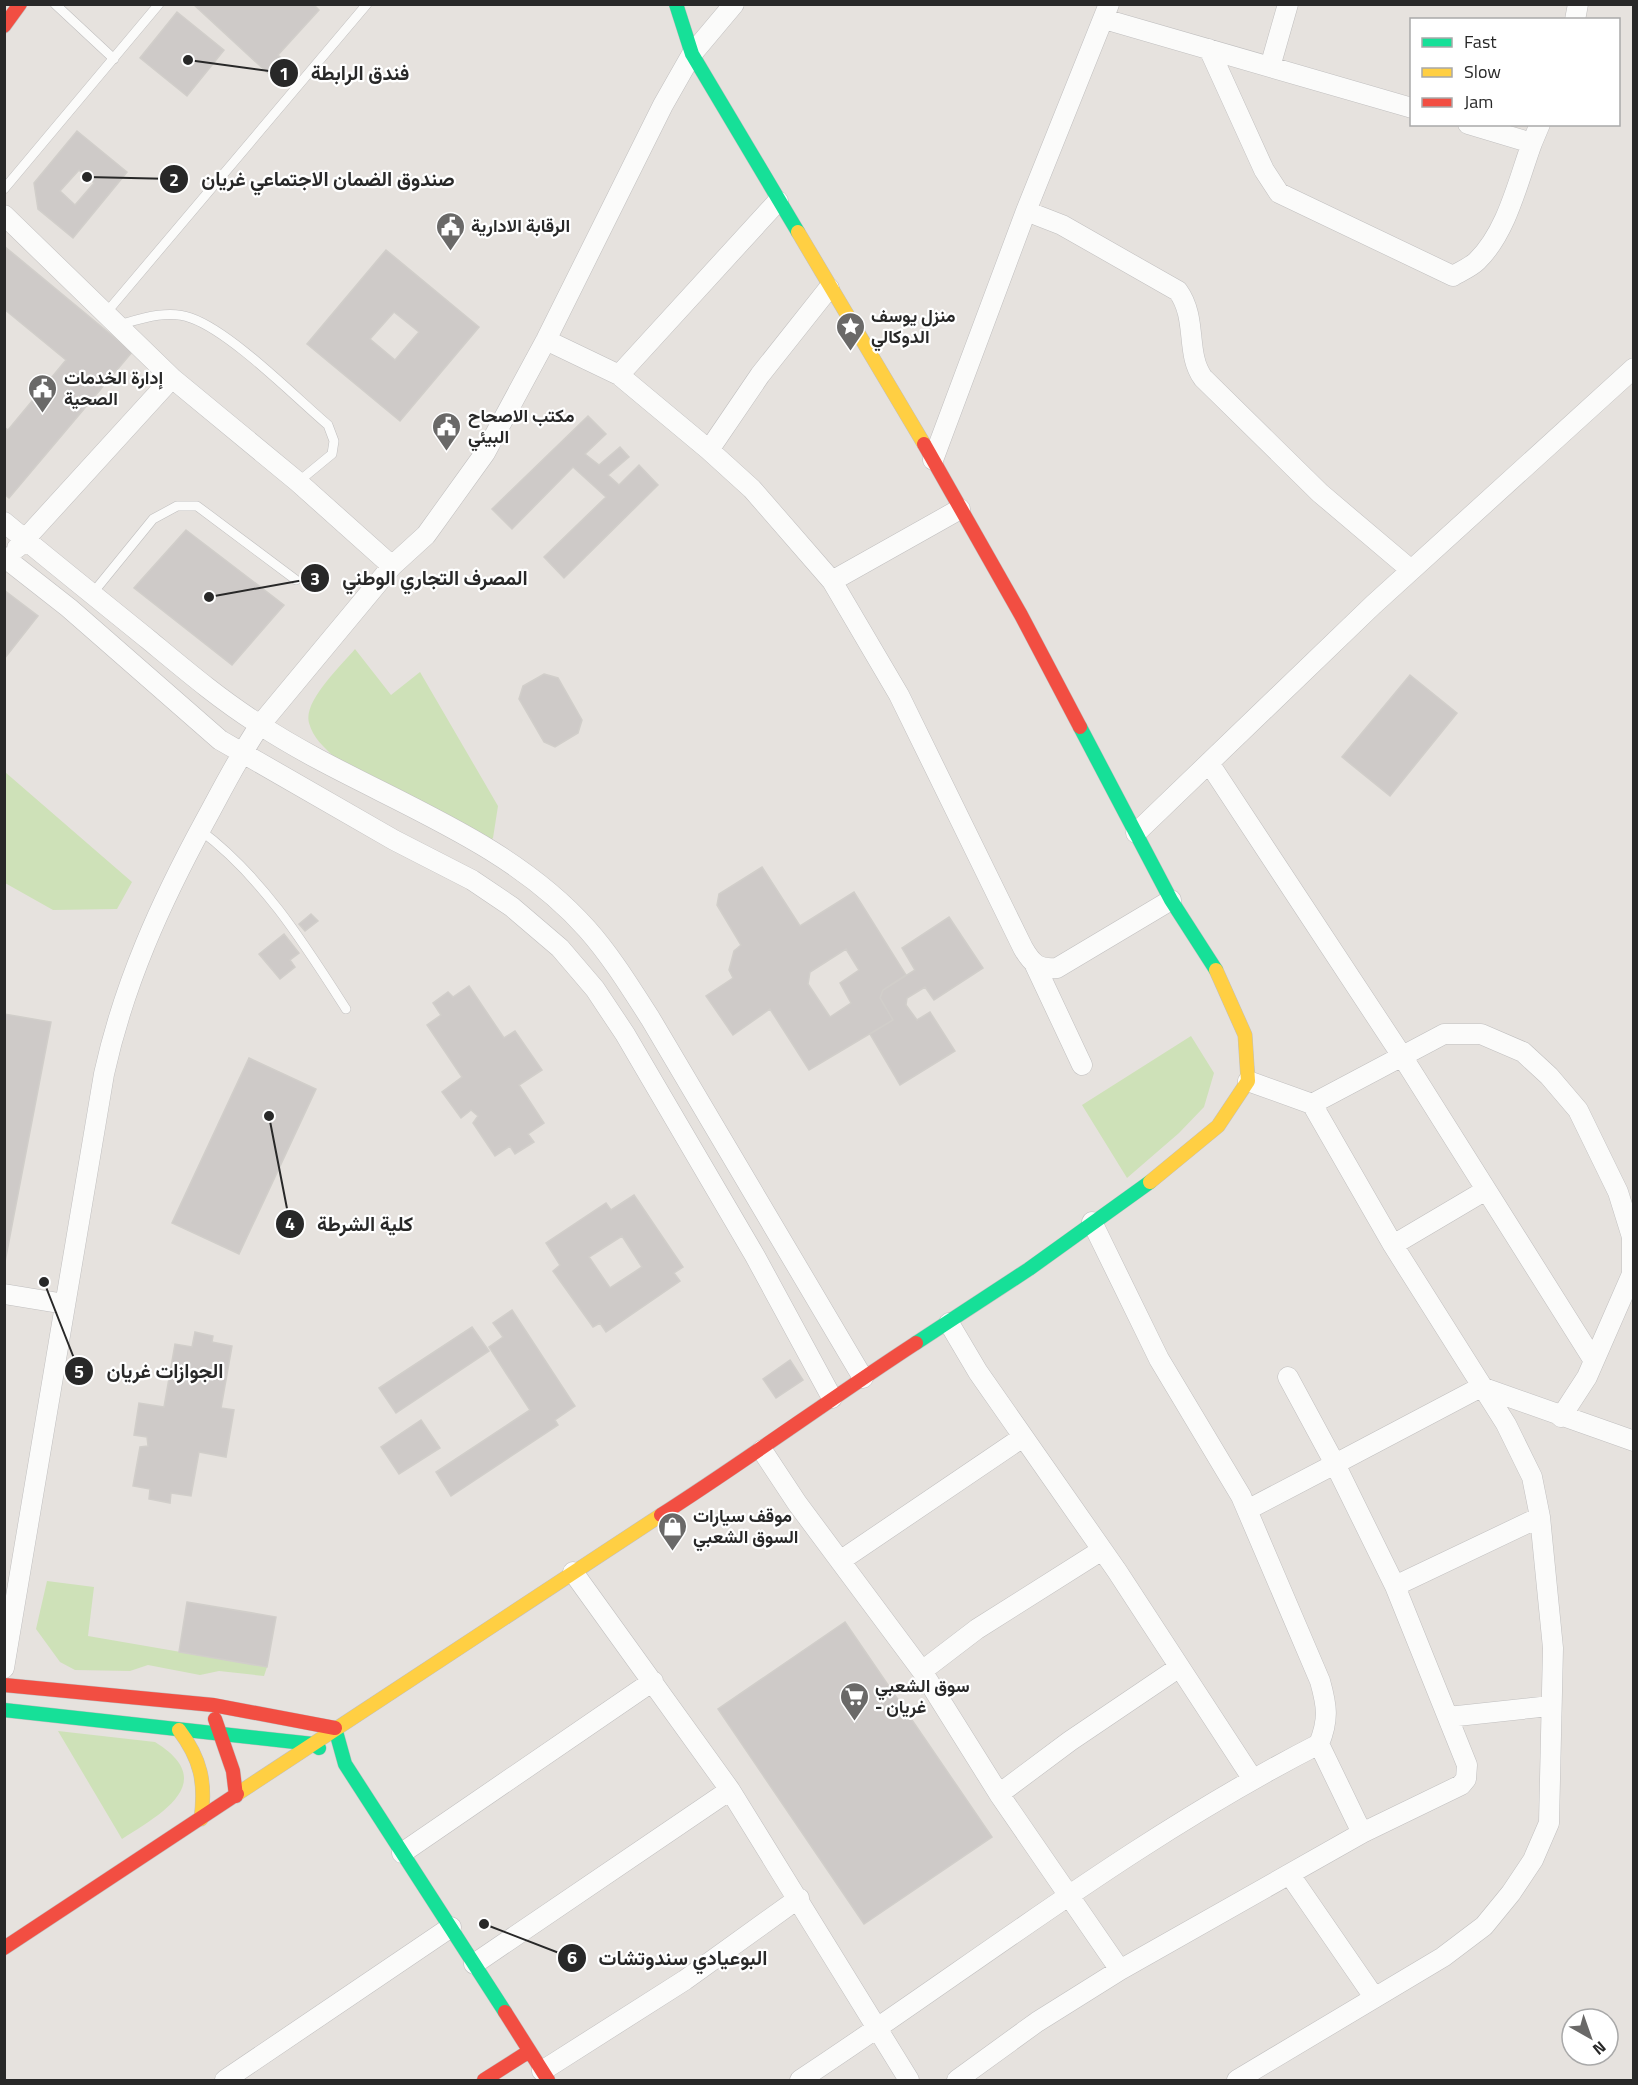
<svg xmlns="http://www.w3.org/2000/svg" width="1638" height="2085" font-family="'Titillium Web',Vazirmatn,sans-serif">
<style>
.green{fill:#cee1b8}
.building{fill:#cecac8;stroke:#d1ceca;stroke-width:1.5;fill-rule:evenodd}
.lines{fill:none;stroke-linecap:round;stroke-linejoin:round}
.lane-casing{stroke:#c0bfbf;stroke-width:10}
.street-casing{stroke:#c0bfbf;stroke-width:21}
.fast-casing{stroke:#c0bfbf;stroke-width:15}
.slow-casing{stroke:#c0bfbf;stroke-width:15}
.jam-casing{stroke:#c0bfbf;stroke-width:15}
.lane{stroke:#fbfbfa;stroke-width:9}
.street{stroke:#fbfbfa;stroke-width:20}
.fast{stroke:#16e098;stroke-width:14}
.slow{stroke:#ffcf43;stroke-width:14}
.jam{stroke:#f24e42;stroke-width:14}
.labels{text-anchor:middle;stroke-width:4.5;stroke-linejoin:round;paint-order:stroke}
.poi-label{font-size:18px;font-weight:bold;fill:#282828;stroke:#fff;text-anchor:start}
.leader{fill:none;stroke:#282828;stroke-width:2}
.callout-dot{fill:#282828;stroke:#fff;stroke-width:2}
.mark-label{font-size:18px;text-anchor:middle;font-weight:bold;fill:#fff}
.callout-label{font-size:20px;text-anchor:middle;font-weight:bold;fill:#282828;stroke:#fff;stroke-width:4.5;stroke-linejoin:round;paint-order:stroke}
</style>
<rect width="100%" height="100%" fill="#e6e2de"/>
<path class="green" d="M355 649 391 695 420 672 498 806 493 838 489 842 334 757C324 747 313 738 309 723 303 701 341 666 355 649Z
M5 772 132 882 117 909 53 910 5 883Z
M1191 1036 1214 1073 1204 1107 1179 1133 1127 1178 1082 1105Z
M47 1581 94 1587 88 1636 267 1667 264 1676 219 1671 200 1675 148 1665 130 1671 75 1670 60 1662 36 1629Z
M58 1731 155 1742C220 1782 161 1814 122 1839Z"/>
<path class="building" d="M193 4H313L319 10 278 55 285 62 271 76Z
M177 12 224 50 187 96 140 58Z
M77 131 127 172 73 238 38 209 34 183ZM79 170 94 183 75 205 60 191Z
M4 246 132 352 9 498 4 494V427L8 430 66 360 4 309Z
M386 250 479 327 400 421 307 344ZM394 312 419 332 395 360 370 339Z
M588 416 606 434 585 454 599 465 620 447 629 457 608 475 619 485 639 465 658 485 564 578 544 557 606 497 573 467 512 529 492 509Z
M186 530 284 605 232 665 134 588Z
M4 590 38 616 4 659Z
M544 674 558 678 582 720 578 733 555 747 544 742 519 699 523 686Z
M1410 675 1457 713 1390 796 1342 757Z
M762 867 800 926 854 892 906 975 883 990 880 998 893 1020 809 1070 770 1009 733 1035 706 996 733 978 729 970 734 951 741 945 717 905 719 894ZM846 949 859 970 840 983 851 1003 830 1017 808 984 810 972Z
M311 914 318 921 305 931 299 924Z
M949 917 983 968 934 1000 925 987 907 998 906 1005 917 1020 930 1012 955 1051 900 1085 870 1034 893 1020 880 998 883 990 915 970 902 948Z
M284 934 299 953 290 960 295 967 280 979 259 954Z
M469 986 504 1038 515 1031 542 1070 519 1085 544 1123 528 1134 534 1142 515 1154 510 1146 495 1156 473 1123 478 1116 471 1110 461 1118 442 1092 462 1077 427 1025 441 1015 433 1003 448 992 453 997Z
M4 1014 51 1022 5 1262H4Z
M249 1058 316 1089 239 1254 172 1223Z
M634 1195 683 1267 674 1273 680 1281 606 1332 600 1323 593 1327 553 1271 560 1265 546 1243 606 1203 611 1210ZM622 1236 642 1267 610 1288 589 1257Z
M512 1310 575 1406 555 1420 558 1425 451 1496 436 1472 530 1410 489 1347 503 1337 493 1323Z
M472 1327 489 1351 396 1413 379 1388Z
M195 1332 213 1336 212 1342 232 1346 221 1408 234 1410 226 1457 199 1452 191 1496 171 1493 170 1503 149 1499 150 1489 133 1486 140 1447 148 1446 147 1437 134 1435 139 1403 164 1407 175 1344 192 1347Z
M790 1360 803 1380 776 1398 763 1379Z
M421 1420 440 1448 399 1474 381 1447Z
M187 1602 276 1617 267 1667 179 1652Z
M845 1622 992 1837 864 1924 718 1709Z"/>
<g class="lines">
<defs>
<path id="lane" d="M55 4 114 59
M4 189 159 4
M106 313 367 4
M119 325C140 319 168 309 191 318 231 332 294 396 328 425L334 441 332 454 298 482
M92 594 153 519 177 506H197L296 580
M200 830C262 876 305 945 346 1009"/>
<path id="street" d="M1104 19 1412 108
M1575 20 1578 4
M1209 49 1264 170 1279 193 1453 276C1461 271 1471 267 1477 261 1507 232 1518 181 1532 143
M1270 67 1288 4
M1468 124 1532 143 1540 124
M1026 211 1062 225 1178 291C1198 319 1185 353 1203 378L1320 493 1411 570
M4 215 172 378
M546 340 619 375 709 450 752 489 832 581 899 695 1023 948C1032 964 1039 970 1057 968L1171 900
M619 375 778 201
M709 450 760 375 829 288
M933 460 1026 211 1109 4
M4 522C52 562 101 601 149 640 184 669 218 698 257 723 364 794 500 831 587 929 611 956 630 987 650 1018L863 1378
M17 548 172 378 298 482 392 566
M4 557 69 608 220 740 394 840 472 880 512 907 560 948 595 989 625 1034 755 1256 832 1398
M832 581 960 509
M1209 763 1402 1056 1594 1361
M1136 833 1373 605 1634 368
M1035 965 1082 1065
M1312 1104 1444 1034H1481L1523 1052 1549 1076 1578 1110 1618 1192 1632 1237V1274L1587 1377 1561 1417
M1393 1245 1486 1190
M4 1294 65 1304
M949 1323 978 1372 1117 1571 1252 1778
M1288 1377 1335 1464 1481 1387 1634 1441
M762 1450 797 1503 922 1671 999 1794 1120 1970
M1247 1510 1335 1464 1395 1586 1540 1517
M840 1561 1023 1437
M573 1572 730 1790 909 2080
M4 1668 104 1074C124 983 161 902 205 821 223 788 239 756 260 725L392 566 426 535 485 453 546 340 663 105 692 54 734 4
M922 1671 977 1629 1102 1550
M1448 1717 1550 1706
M999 1794 1070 1741 1178 1668
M1362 1833 1461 1785 1466 1779 1467 1765 1395 1586
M402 1853 653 1681
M1290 1875 1374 1997
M474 1964 730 1790
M542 2071 685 1980 799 1898
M225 2080 451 1927
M800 2080C972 1967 1135 1838 1319 1744 1329 1719 1327 1706 1320 1681L1241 1496 1159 1359 1092 1222
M957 2080 1037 2022 1120 1970 1362 1833 1319 1744
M1237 2080 1443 1957 1484 1926 1511 1893 1533 1860 1549 1823 1553 1648 1540 1517 1532 1477 1506 1424 1393 1245 1312 1104 1248 1081"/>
<path id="fast" d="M676 4 692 54 798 232
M1080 727 1171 900 1216 970
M916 1343 1029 1269 1150 1182
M4 1710 313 1744 319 1748
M335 1728 345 1764 505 2012"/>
<path id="slow" d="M798 232 924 444
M1150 1182 1218 1126 1248 1081 1245 1035 1216 970
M179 1730C201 1759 206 1783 201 1819
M237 1794 661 1515"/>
<path id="jam" d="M4 26 20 4
M924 444 1021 615 1080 727
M661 1515C747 1460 830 1399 916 1343
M4 1685 213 1705 335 1728
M215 1719 233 1771 236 1796
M4 1948 237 1794
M505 2012 548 2080
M484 2080 528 2052"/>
</defs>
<use href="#lane" class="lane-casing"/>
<use href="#street" class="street-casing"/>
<use href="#fast" class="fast-casing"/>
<use href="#slow" class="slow-casing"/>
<use href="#jam" class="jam-casing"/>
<use href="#lane" class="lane"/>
<use href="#street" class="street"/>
<use href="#fast" class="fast"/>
<use href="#slow" class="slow"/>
<use href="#jam" class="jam"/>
</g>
<defs>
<symbol id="civic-pin" viewBox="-11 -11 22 30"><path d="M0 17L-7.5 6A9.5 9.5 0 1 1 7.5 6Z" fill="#6a6968" stroke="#fff"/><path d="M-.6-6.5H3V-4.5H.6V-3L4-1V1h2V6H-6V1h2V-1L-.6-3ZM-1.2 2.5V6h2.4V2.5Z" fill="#fff"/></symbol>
<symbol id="sight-pin" viewBox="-11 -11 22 30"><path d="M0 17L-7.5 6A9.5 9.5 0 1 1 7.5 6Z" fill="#6a6968" stroke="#fff"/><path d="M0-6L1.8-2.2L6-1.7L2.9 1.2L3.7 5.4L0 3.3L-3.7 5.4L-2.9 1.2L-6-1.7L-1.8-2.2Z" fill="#fff"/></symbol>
<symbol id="shop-pin" viewBox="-11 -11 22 30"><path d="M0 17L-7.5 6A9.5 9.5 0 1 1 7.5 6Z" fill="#6a6968" stroke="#fff"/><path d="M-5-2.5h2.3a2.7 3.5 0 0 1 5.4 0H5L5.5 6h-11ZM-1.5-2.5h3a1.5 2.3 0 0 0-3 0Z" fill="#fff"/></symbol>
<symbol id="supermarket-pin" viewBox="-11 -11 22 30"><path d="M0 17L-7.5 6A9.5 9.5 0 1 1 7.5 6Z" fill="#6a6968" stroke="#fff"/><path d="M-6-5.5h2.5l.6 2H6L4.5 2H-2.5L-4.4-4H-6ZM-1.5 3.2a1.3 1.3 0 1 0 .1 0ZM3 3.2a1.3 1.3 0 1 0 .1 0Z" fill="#fff"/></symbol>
</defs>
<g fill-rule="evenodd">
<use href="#civic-pin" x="434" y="210" width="33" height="45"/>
<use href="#sight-pin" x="834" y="310" width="33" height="45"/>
<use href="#civic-pin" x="26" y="372" width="33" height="45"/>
<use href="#civic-pin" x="430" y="410" width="33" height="45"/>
<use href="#shop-pin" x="656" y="1510" width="33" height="45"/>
<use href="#supermarket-pin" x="838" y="1680" width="33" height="45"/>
</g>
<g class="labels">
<g class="poi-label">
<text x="471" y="232">الرقابة الادارية</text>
<text x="871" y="322">منزل يوسف<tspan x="871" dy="21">الدوكالي</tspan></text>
<text x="64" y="384">إدارة الخدمات<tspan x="64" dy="21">الصحية</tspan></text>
<text x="468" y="422">مكتب الاصحاح<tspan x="468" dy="21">البيئي</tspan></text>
<text x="693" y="1522">موقف سيارات<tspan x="693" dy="21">السوق الشعبي</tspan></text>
<text x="875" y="1692">سوق الشعبي<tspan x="875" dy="21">- غريان</tspan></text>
</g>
</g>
<path class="leader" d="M188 60L284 73M87 177L174 179M209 597L315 578M269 1116L290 1224M44 1282L79 1371M484 1924L572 1958"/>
<g class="callout-dot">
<circle cx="188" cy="60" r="6"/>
<circle cx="87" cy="177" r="6"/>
<circle cx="209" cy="597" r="6"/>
<circle cx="269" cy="1116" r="6"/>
<circle cx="44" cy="1282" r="6"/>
<circle cx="484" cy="1924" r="6"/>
<circle cx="284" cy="73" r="15"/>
<circle cx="174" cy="179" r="15"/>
<circle cx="315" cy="578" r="15"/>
<circle cx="290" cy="1224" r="15"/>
<circle cx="79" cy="1371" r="15"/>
<circle cx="572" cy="1958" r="15"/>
</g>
<g class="mark-label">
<text x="284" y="80">1</text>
<text x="174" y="186">2</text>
<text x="315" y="585">3</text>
<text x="290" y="1230">4</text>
<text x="79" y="1378">5</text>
<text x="572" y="1964">6</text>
</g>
<g class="callout-label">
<text x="360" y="80">فندق الرابطة</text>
<text x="328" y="186">صندوق الضمان الاجتماعي غريان</text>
<text x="435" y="585">المصرف التجاري الوطني</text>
<text x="365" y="1231">كلية الشرطة</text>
<text x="165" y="1378">الجوازات غريان</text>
<text x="683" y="1965">البوعيادي سندوتشات</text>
</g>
<rect width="1638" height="2085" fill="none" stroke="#282828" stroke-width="12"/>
<rect x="1410" y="18" width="210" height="108" fill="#ffffff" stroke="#a9a9a9" stroke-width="1.5"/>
<rect x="1422" y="38" width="30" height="9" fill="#16e098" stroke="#a9a9a9" stroke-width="1.5"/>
<text x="1464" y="48" font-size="18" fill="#282828">Fast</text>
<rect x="1422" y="68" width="30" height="9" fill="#ffcf43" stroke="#a9a9a9" stroke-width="1.5"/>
<text x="1464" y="78" font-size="18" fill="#282828">Slow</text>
<rect x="1422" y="98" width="30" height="9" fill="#f24e42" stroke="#a9a9a9" stroke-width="1.5"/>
<text x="1464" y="108" font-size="18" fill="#282828">Jam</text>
<g transform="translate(1590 2037) rotate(140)"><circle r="28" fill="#ffffff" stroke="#a9a9a9" stroke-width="1.5"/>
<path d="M0-4.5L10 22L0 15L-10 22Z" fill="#6a6968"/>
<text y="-9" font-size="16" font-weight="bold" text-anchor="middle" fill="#282828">N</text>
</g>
</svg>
